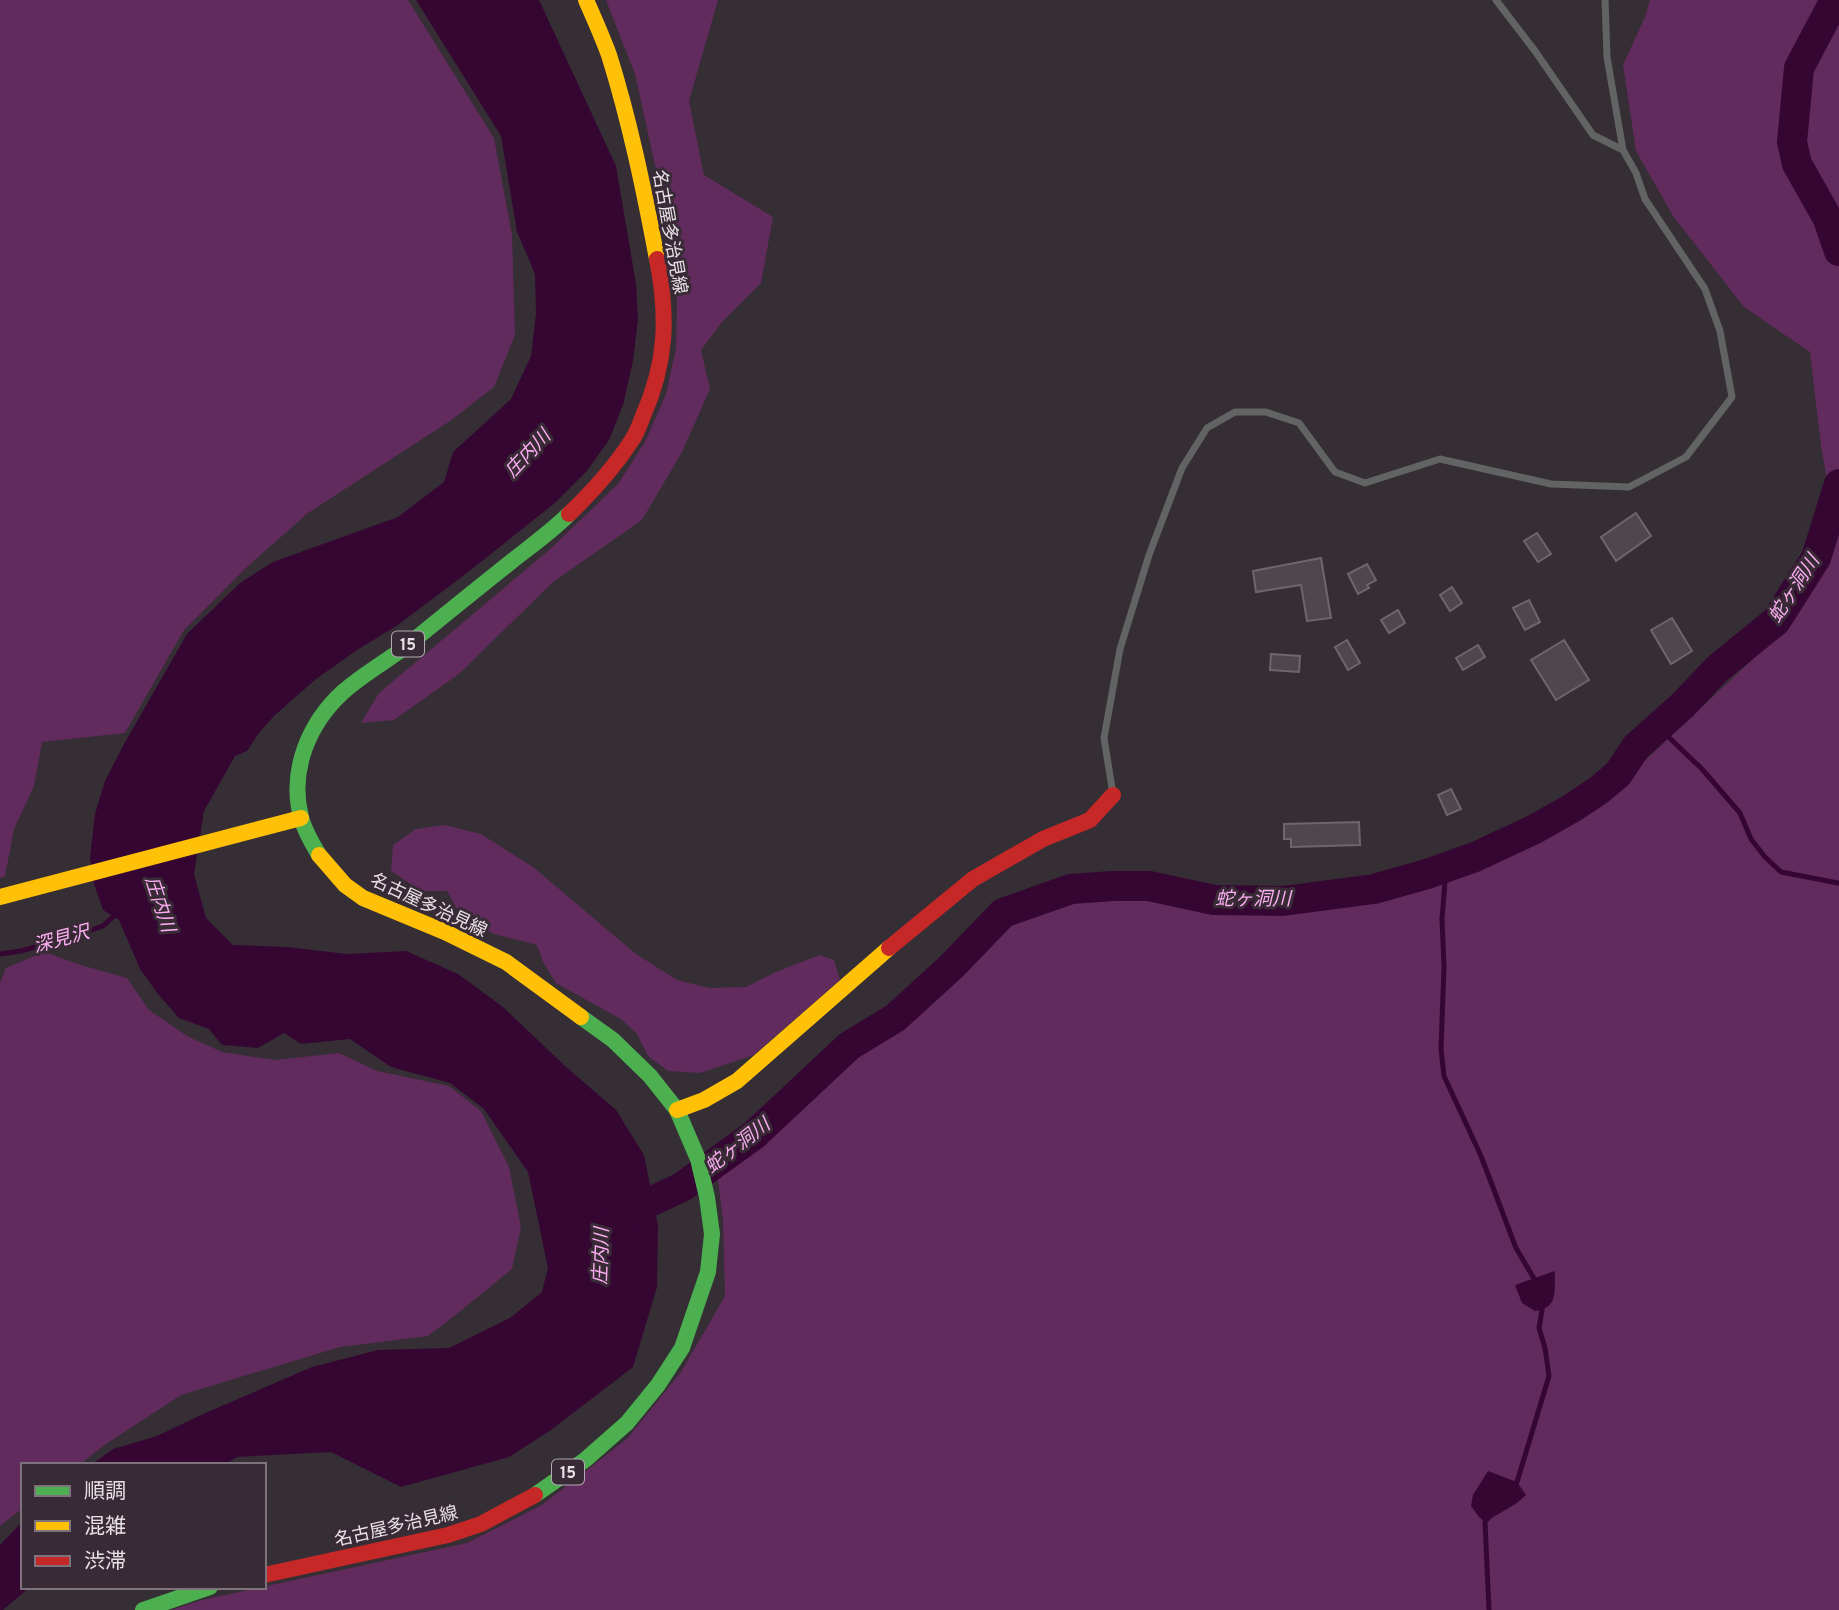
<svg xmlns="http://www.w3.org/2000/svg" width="1839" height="1610" font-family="Overpass,'Noto Sans JP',sans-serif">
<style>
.green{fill:#622b5d}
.water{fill:#360633}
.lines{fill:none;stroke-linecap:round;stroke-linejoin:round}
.stream{stroke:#360633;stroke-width:5}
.river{stroke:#360633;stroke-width:30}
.building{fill:#4e484c;stroke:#6d676c;stroke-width:2}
.lane{stroke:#626363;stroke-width:7}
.fast{stroke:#4caf50;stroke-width:16}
.slow{stroke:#ffc107;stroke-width:16}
.jam{stroke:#c62828;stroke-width:16}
.labels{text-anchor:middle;stroke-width:6;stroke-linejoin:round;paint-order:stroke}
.shield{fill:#382b36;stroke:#b3aab2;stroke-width:2}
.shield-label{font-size:16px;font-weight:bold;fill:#e8e0e7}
.street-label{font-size:18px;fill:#e8e0e7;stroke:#382b36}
.water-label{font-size:19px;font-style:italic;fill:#fdaef3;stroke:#382b36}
</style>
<rect width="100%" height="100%" fill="#352e34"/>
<path class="green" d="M0 0H408L494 138 512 235 515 335 494 387 450 421 308 513 248 566 184 630 125 733 42 742 34 786 14 829 5 876 0 878Z
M606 0H718L689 101 704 175 773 217 761 283 722 322 701 350 710 389 682 452 642 520 553 582 459 674 394 720 361 723 379 693 548 551 618 484 645 442 666 394 676 348 677 303 663 202 635 74Z
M1650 0H1839V1610H171L202 1600 467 1543 542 1505 627 1439 681 1372 725 1296 723 1219 717 1173 786 1118 844 1065 922 1010 973 951 1004 923 1056 905 1118 893 1232 912 1362 898 1482 866 1598 805 1787 627 1836 530 1821 446 1810 352 1744 307 1673 216 1636 151 1623 65 1645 17Z
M444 825 481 834 533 867 636 954 677 980 709 988 746 987 776 972 820 955 834 960 840 980 754 1055 700 1073 668 1071 648 1056 637 1034 621 1019 556 983 543 962 537 945 494 934 462 918 447 891H421L391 871 393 845 416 829Z
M44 952 81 965 127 978 149 1010 187 1036 222 1052 275 1060 339 1053 377 1071 449 1086 481 1111 509 1167 521 1227 512 1269 458 1313 428 1336 340 1347 181 1395 106 1444 79 1465H23V1508L0 1526V983L6 968Z"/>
<path class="water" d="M416 0H539L616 166 636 284 638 319 633 361 623 405 609 440 586 472 555 503 463 576 395 627 357 650 316 679 274 716 259 733 247 751 235 756 204 811 194 874 206 918 233 945 287 947 347 954 406 951 458 974 503 1007 565 1066 616 1110 644 1155 658 1226 657 1287 633 1367 551 1430 509 1457 401 1487 331 1452 237 1457 224 1465H91L113 1449 157 1436 203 1414 312 1367 378 1350 449 1348 510 1318 542 1292 548 1268 528 1172 484 1109 450 1083 391 1067 350 1039 301 1044 284 1033 258 1048 222 1045 209 1029 179 1018 158 994 140 969 119 920 103 910 94 884 90 858 95 814 105 781 124 744 187 634 240 583 273 562 398 517 444 482 453 452 511 399 531 356 536 313 535 274 517 232 501 136Z
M1555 1271C1554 1291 1559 1308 1535 1311L1522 1303 1515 1285Z
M1488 1471 1517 1482 1526 1495 1517 1503 1485 1522 1479 1517 1471 1506 1473 1495Z
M23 1521V1587H30L3 1610H0V1545Z"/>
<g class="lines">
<path class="stream" d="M1658 727 1702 769 1740 813 1751 839 1765 857 1781 872 1838 883
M1441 869 1445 882 1442 919 1444 967 1441 1049 1444 1076 1481 1156 1516 1248 1536 1282
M0 954 21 951 83 933 103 926 117 913
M1513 1487 1517 1482 1549 1376 1545 1348 1539 1328 1542 1310 1541 1305
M1489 1610 1485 1522 1489 1517"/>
<path class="river" d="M1835 0 1799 68 1792 142 1797 164 1828 219 1839 251
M616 1218 682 1187 754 1135 849 1046 895 1018 952 966 1003 913 1071 889 1113 886H1149L1214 900 1283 901 1374 889 1427 874 1475 857 1533 830 1572 808 1599 790 1618 774 1636 747 1683 705 1717 669 1776 621 1816 558 1839 484"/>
</g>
<path class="building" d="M1636 513 1651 536 1616 561 1601 537Z
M1537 533 1551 554 1538 562 1524 541Z
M1321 558 1331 618 1307 621 1301 585 1256 592 1253 571Z
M1367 564 1376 580 1367 585 1369 588 1358 594 1348 574Z
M1452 587 1462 603 1450 611 1440 595Z
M1529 600 1540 622 1525 630 1513 608Z
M1398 610 1405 623 1389 633 1381 620Z
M1672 618 1692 651 1671 664 1651 630Z
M1347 640 1360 663 1348 670 1335 647Z
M1564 640 1589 680 1556 700 1531 660Z
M1478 645 1485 657 1463 670 1456 658Z
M1271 654 1300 656 1299 672 1270 670Z
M1451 789 1461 809 1447 815 1438 795Z
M1359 822 1360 845 1291 847V839H1284V824Z"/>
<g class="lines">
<path class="lane" d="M1496 0 1535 51 1593 135 1623 150
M1113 794 1104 738 1120 649 1149 555 1182 468 1207 428 1235 412H1266L1299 423 1335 472 1365 483 1440 459 1551 484 1629 487 1686 457 1732 397 1720 331 1705 289 1645 199 1636 173 1623 150 1607 57 1605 0"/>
<path class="fast" d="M319 855C312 843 304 830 301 817 289 770 309 723 343 692 363 674 387 661 408 645 442 617 477 589 512 561 531 546 552 531 569 514
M535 1495 585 1460 627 1423 658 1385 682 1348 708 1272 712 1234 707 1197 698 1159 677 1110 650 1076 613 1040 581 1017
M143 1610 210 1587"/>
<path class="slow" d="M586 0C594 18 602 36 609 55 630 122 644 190 657 259
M319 855 345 885 363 898 445 932 506 962 581 1017
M0 897 301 818
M677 1110 704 1100 737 1081 889 948"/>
<path class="jam" d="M569 514C592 492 614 468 632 440 637 433 640 424 643 416 667 362 668 316 657 259
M889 948 973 879 1043 839 1090 820 1113 795
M264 1575 448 1535 481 1524 535 1495"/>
</g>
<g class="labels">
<g class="shield">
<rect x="392" y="631.5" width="32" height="25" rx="5"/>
<rect x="552" y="1459.5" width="32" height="25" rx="5"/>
</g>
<g class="shield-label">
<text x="408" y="650">15</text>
<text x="568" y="1478">15</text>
</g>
<g class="street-label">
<text transform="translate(670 232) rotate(80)" y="6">名古屋多治見線</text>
<text transform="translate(429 905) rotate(25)" y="6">名古屋多治見線</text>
<text transform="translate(396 1526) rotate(-13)" y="6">名古屋多治見線</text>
</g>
<g class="water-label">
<text transform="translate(527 453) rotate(-47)" y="7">庄内川</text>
<text transform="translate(1793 588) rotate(-57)" y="7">蛇ヶ洞川</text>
<text x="1253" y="905">蛇ヶ洞川</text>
<text transform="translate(161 904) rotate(72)" y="7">庄内川</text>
<text transform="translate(61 938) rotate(-15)" y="7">深見沢</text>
<text transform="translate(737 1145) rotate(-38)" y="7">蛇ヶ洞川</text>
<text transform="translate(600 1256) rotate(-88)" y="7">庄内川</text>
</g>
</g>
<rect x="21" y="1463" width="245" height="126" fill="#382b36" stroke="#7e737d" stroke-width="2"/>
<rect x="35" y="1486" width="35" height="10" fill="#4caf50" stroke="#7e737d" stroke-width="2"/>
<text x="84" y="1498" font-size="21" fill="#e8e0e7">順調</text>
<rect x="35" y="1521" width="35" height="10" fill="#ffc107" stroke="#7e737d" stroke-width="2"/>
<text x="84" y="1533" font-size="21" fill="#e8e0e7">混雑</text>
<rect x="35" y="1556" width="35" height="10" fill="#c62828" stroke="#7e737d" stroke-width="2"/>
<text x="84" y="1568" font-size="21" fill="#e8e0e7">渋滞</text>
</svg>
